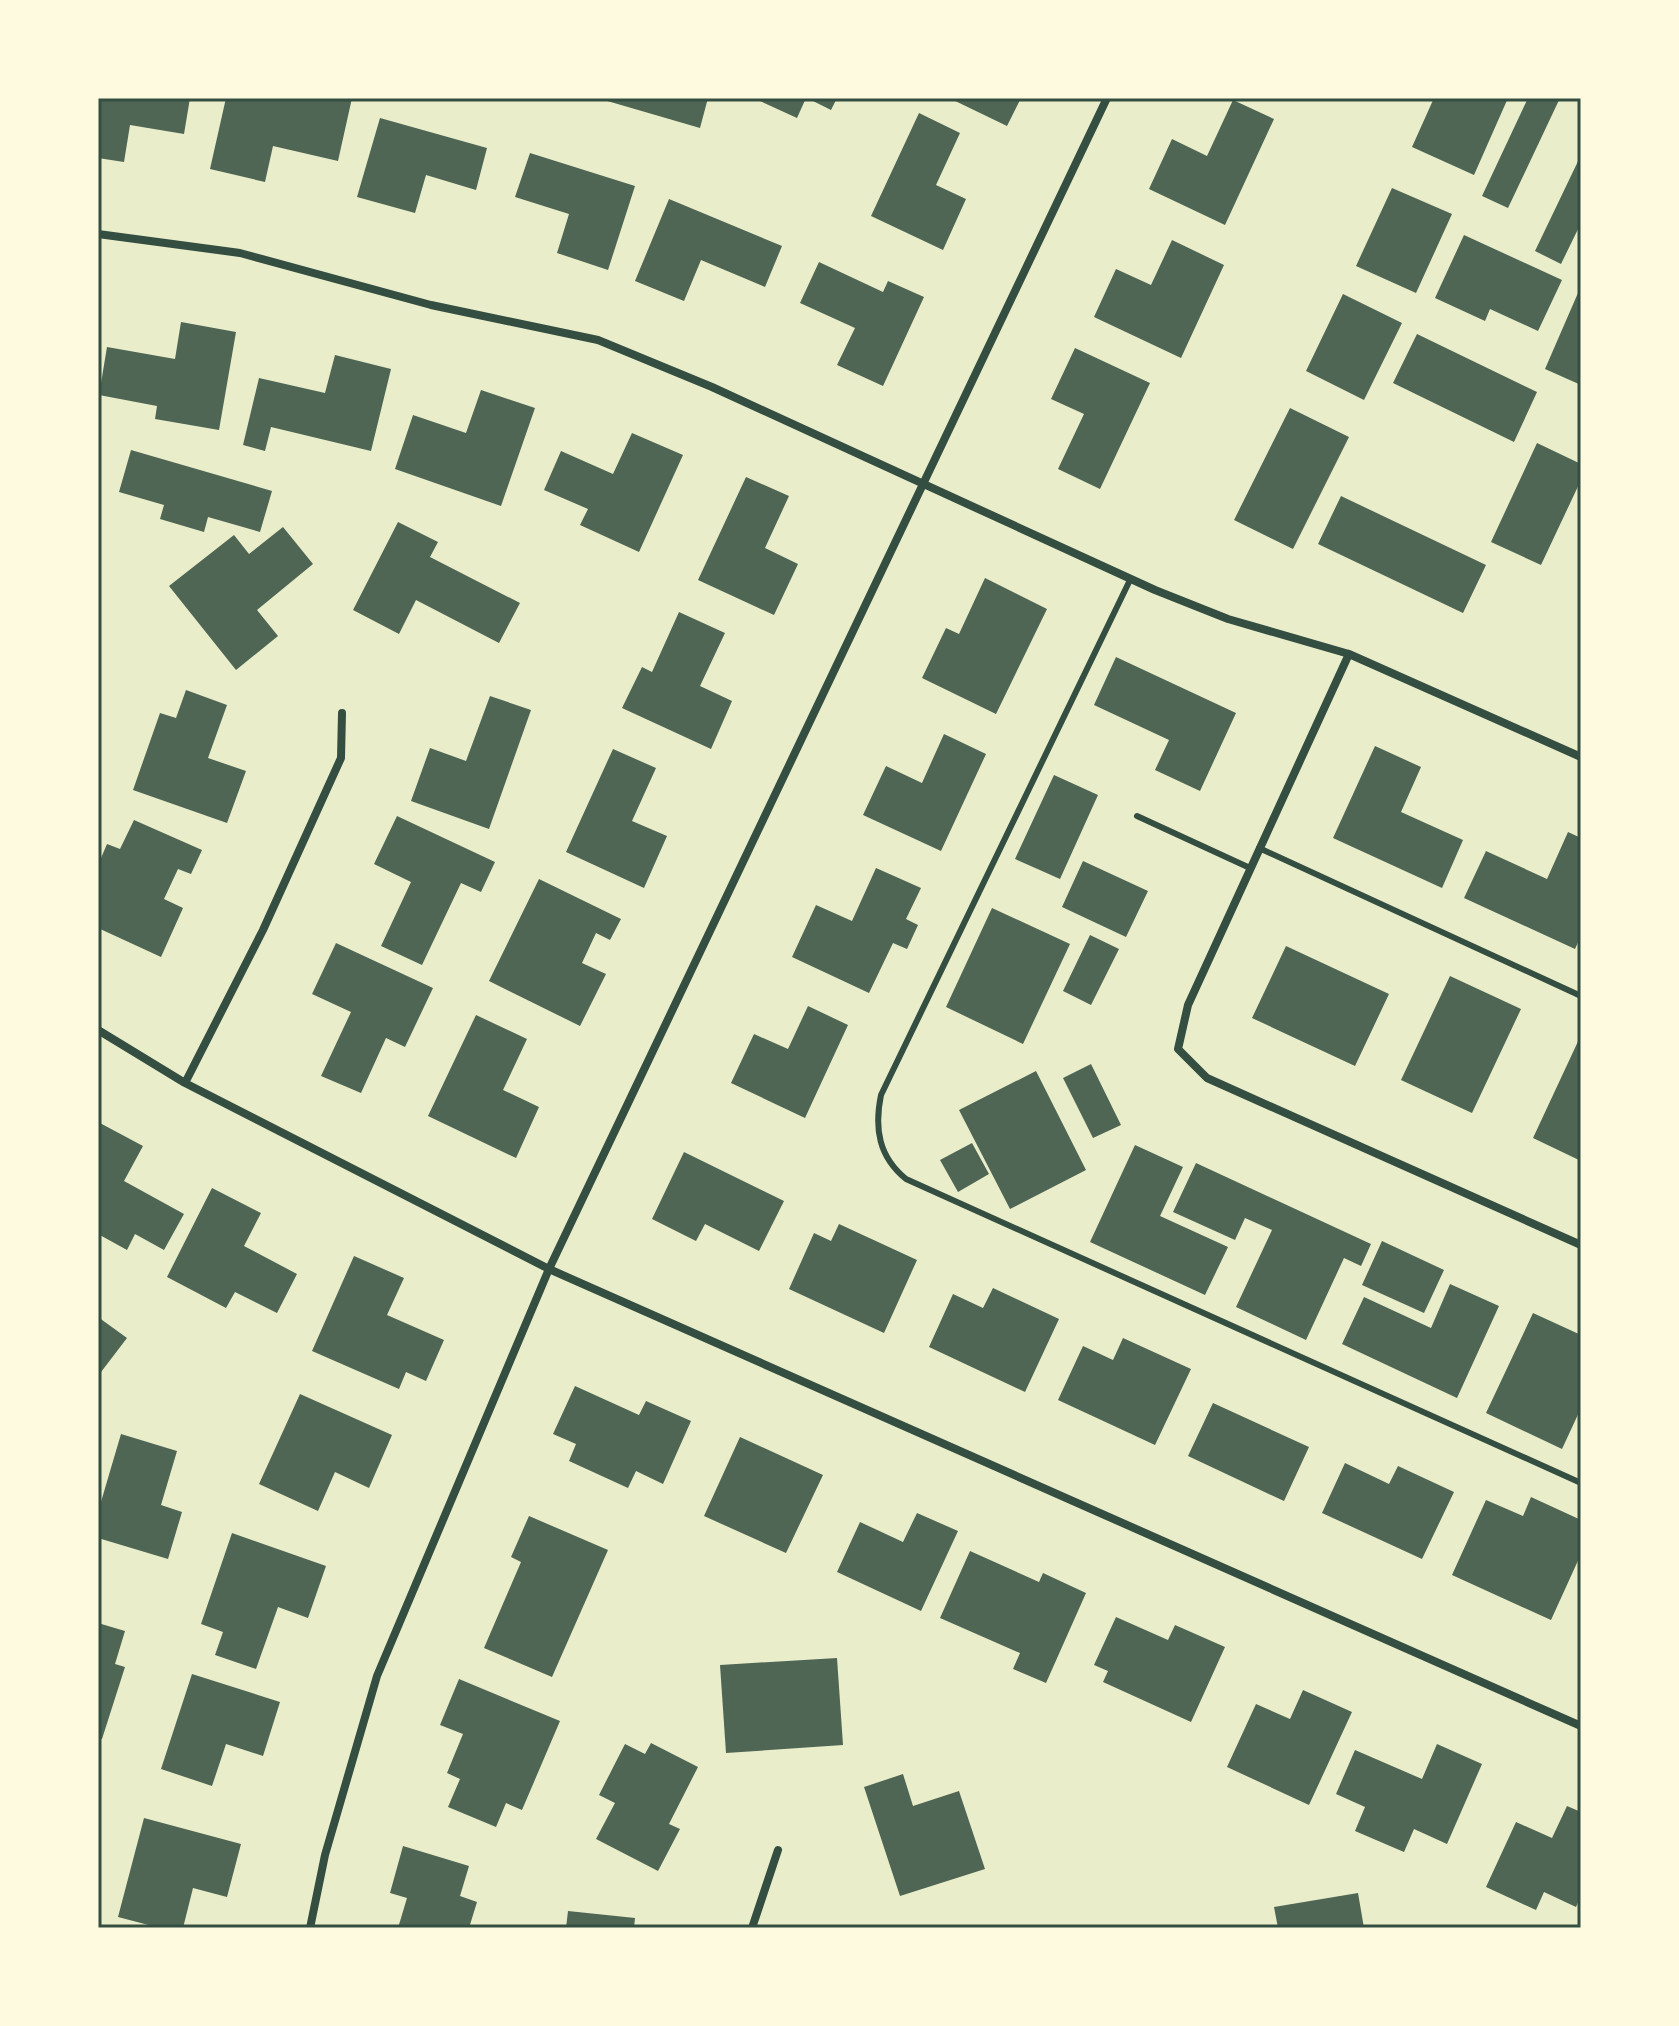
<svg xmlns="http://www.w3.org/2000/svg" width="1679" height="2026" font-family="Jost,sans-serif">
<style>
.building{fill:#4f6655}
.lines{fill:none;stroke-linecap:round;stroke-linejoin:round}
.service{stroke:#344e41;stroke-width:6}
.minor{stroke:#344e41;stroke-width:8}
.neatline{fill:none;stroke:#344e41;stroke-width:3}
</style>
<rect width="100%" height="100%" fill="#e9edc9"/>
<path class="building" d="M98 98H190L184 134 130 125 124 162 98 158Z
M226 98H352L338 161 273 146 265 182 210 169Z
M597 98H708L700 128Z
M762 98H806L797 118 760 101Z
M807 98H837L831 110Z
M949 98H1021L1007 126Z
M1434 98H1508L1474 175 1412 147Z
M1528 98H1560L1508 208 1482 196Z
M1233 100 1274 119 1225 225 1149 189 1172 139 1207 156Z
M919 113 960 133 936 185 966 199 943 250 871 216Z
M380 118 487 148 476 190 426 175 415 213 357 197Z
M530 153 635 186 608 270 557 253 569 214 515 197Z
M1581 155V223L1561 264 1535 251Z
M1392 188 1452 214 1416 293 1356 266Z
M669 199 782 246 765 287 701 260 684 301 635 281Z
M1464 235 1562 280 1538 331 1490 309 1485 321 1435 298Z
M1172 240 1224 265 1181 358 1094 317 1116 269 1151 285Z
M819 262 883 292 888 281 924 297 883 386 837 365 855 328 800 303Z
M1581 286V385L1545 369Z
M1343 294 1402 323 1364 400 1306 371Z
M181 322 236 332 219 430 155 419 157 406 99 395 107 347 175 359Z
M1417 334 1537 392 1514 442 1393 383Z
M1075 348 1150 383 1100 489 1058 469 1084 414 1051 399Z
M335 355 391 369 371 451 271 427 265 451 243 445 259 378 325 393Z
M481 390 535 408 501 506 395 469 413 415 466 433Z
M1290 408 1349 437 1293 549 1234 520Z
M632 433 683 455 639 552 580 525 588 509 544 490 561 451 613 474Z
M1537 443 1581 464V480L1541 565 1491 542Z
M131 450 272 491 260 532 208 517 204 532 160 519 164 505 119 492Z
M746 477 789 496 765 548 798 564 774 615 698 580Z
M1341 496 1486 565 1463 613 1318 544Z
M398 522 438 542 430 557 520 603 499 643 416 600 399 634 353 610Z
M283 527 313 564 257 610 278 636 236 670 169 586 234 535 249 554Z
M985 578 1047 609 996 714 922 678 946 628 959 634Z
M679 612 725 633 700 686 732 701 711 749 622 708 642 667 652 672Z
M1116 657 1236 713 1200 791 1155 770 1169 740 1094 705Z
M186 690 227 705 208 758 246 771 227 823 133 790 160 713 176 718Z
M490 696 531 710 489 829 411 801 430 748 466 761Z
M944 734 986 754 941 851 863 815 886 766 922 783Z
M1375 746 1421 767 1401 812 1463 840 1442 888 1333 838Z
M613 749 656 768 632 821 667 836 644 888 566 852Z
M1054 775 1098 795 1060 879 1015 859Z
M397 816 495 862 481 892 461 883 422 965 381 946 411 882 374 864Z
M134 820 202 850 191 874 178 869 164 899 183 908 161 957 98 928V865L107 844 120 849Z
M1568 832 1581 838V936L1575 949 1464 898 1486 851 1547 879Z
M1083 861 1148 891 1126 937 1062 907Z
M876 868 921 888 906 919 918 925 907 949 893 943 869 993 792 957 816 905 852 921Z
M539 879 621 919 610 940 596 933 582 963 606 974 580 1026 489 981Z
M992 908 1070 944 1023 1044 946 1007Z
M1090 935 1119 949 1091 1005 1063 991Z
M336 943 433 988 405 1047 386 1038 361 1093 321 1076 351 1012 312 994Z
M1286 946 1389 994 1355 1066 1252 1018Z
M1450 976 1521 1009 1472 1113 1401 1080Z
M808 1006 848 1025 805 1118 731 1083 754 1034 788 1049Z
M476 1015 527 1039 503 1090 539 1107 516 1158 428 1116Z
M1581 1035V1161L1533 1138Z
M1091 1064 1121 1125 1093 1138 1063 1078Z
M1036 1071 1086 1170 1010 1209 959 1110Z
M98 1122 143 1146 124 1181 184 1214 164 1250 135 1234 127 1250 98 1234Z
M972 1143 989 1174 958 1192 940 1160Z
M1135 1145 1183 1167 1160 1216 1228 1247 1205 1295 1090 1242Z
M684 1152 784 1201 759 1251 705 1224 696 1241 652 1219Z
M1196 1163 1371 1244 1361 1266 1344 1258 1306 1340 1236 1307 1272 1230 1245 1218 1235 1240 1173 1212Z
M212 1188 261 1213 244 1246 297 1274 277 1313 235 1292 226 1308 167 1277Z
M839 1224 917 1260 884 1333 789 1289 814 1233 831 1241Z
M1382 1241 1444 1270 1424 1313 1362 1285Z
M354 1256 404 1278 387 1315 444 1340 426 1381 406 1372 399 1389 312 1351Z
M1450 1284 1499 1306 1457 1398 1342 1344 1364 1297 1431 1328Z
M993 1288 1059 1319 1025 1392 929 1347 953 1294 983 1308Z
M1533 1313 1581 1335V1408L1562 1449 1486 1413Z
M98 1317 127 1338 98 1376Z
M1123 1338 1191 1369 1155 1445 1058 1400 1083 1346 1113 1360Z
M575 1386 639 1415 646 1401 691 1421 663 1484 636 1471 628 1488 569 1461 576 1444 553 1434Z
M300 1394 392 1435 369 1488 335 1472 318 1511 259 1484Z
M1213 1403 1309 1447 1284 1501 1188 1456Z
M121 1434 177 1451 161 1505 182 1512 168 1559 98 1538V1512Z
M740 1437 823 1475 786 1553 704 1516Z
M1345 1463 1389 1484 1398 1466 1454 1492 1422 1559 1322 1513Z
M1531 1497 1581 1520V1554L1551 1620 1452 1575 1486 1500 1523 1516Z
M917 1513 958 1531 921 1611 837 1572 860 1522 903 1542Z
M529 1516 608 1550 552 1677 484 1648 521 1562 511 1557Z
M232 1533 326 1566 308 1618 278 1607 256 1669 215 1655 223 1632 201 1624Z
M970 1551 1039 1582 1043 1573 1086 1593 1046 1683 1013 1669 1020 1653 940 1618Z
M1116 1617 1168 1640 1175 1625 1225 1647 1191 1722 1103 1682 1108 1671 1094 1665Z
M98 1623 125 1631 115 1664 125 1667 102 1739 98 1738Z
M837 1658 843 1745 726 1753 720 1665Z
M192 1674 280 1702 263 1756 226 1744 212 1786 161 1769Z
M459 1679 560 1721 522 1810 506 1803 496 1827 448 1807 460 1779 447 1773 463 1734 440 1725Z
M1303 1690 1352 1712 1309 1805 1227 1767 1256 1704 1290 1719Z
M651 1743 698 1767 669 1824 680 1829 658 1871 596 1839 615 1803 599 1795 625 1744 645 1754Z
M1437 1744 1482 1764 1447 1844 1414 1829 1404 1852 1355 1831 1365 1807 1336 1794 1355 1750 1422 1779Z
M903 1774 913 1806 959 1791 985 1869 900 1896 864 1787Z
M1567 1806 1581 1812V1896L1576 1907 1544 1892 1536 1910 1486 1887 1516 1822 1552 1838Z
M144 1818 241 1844 227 1897 193 1888 183 1928H160L118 1917Z
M403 1846 469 1866 460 1896 477 1902 469 1928H398L407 1898 390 1893Z
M1358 1893 1364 1928H1278L1274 1907Z
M568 1911 635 1918 634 1928H566Z"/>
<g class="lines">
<path class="service" d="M1130 580 881 1095C874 1129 879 1157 906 1179L1581 1483
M1137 816 1250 868
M1259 848 1581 996"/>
<path class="minor" d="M98 234 240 253 431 305 598 340 712 387 1155 590 1228 619 1349 654 1581 757
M1349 654 1188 1005 1178 1049 1207 1078 1581 1245
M98 1030 185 1083 549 1269 1581 1726
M185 1083 263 930 341 758 342 713
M310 1928 325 1855 377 1676 549 1269 1107 98
M752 1928 778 1850"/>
</g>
<rect width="1679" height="2026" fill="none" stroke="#fefae0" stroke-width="200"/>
<rect x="100" y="100" width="1479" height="1826" class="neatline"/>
</svg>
